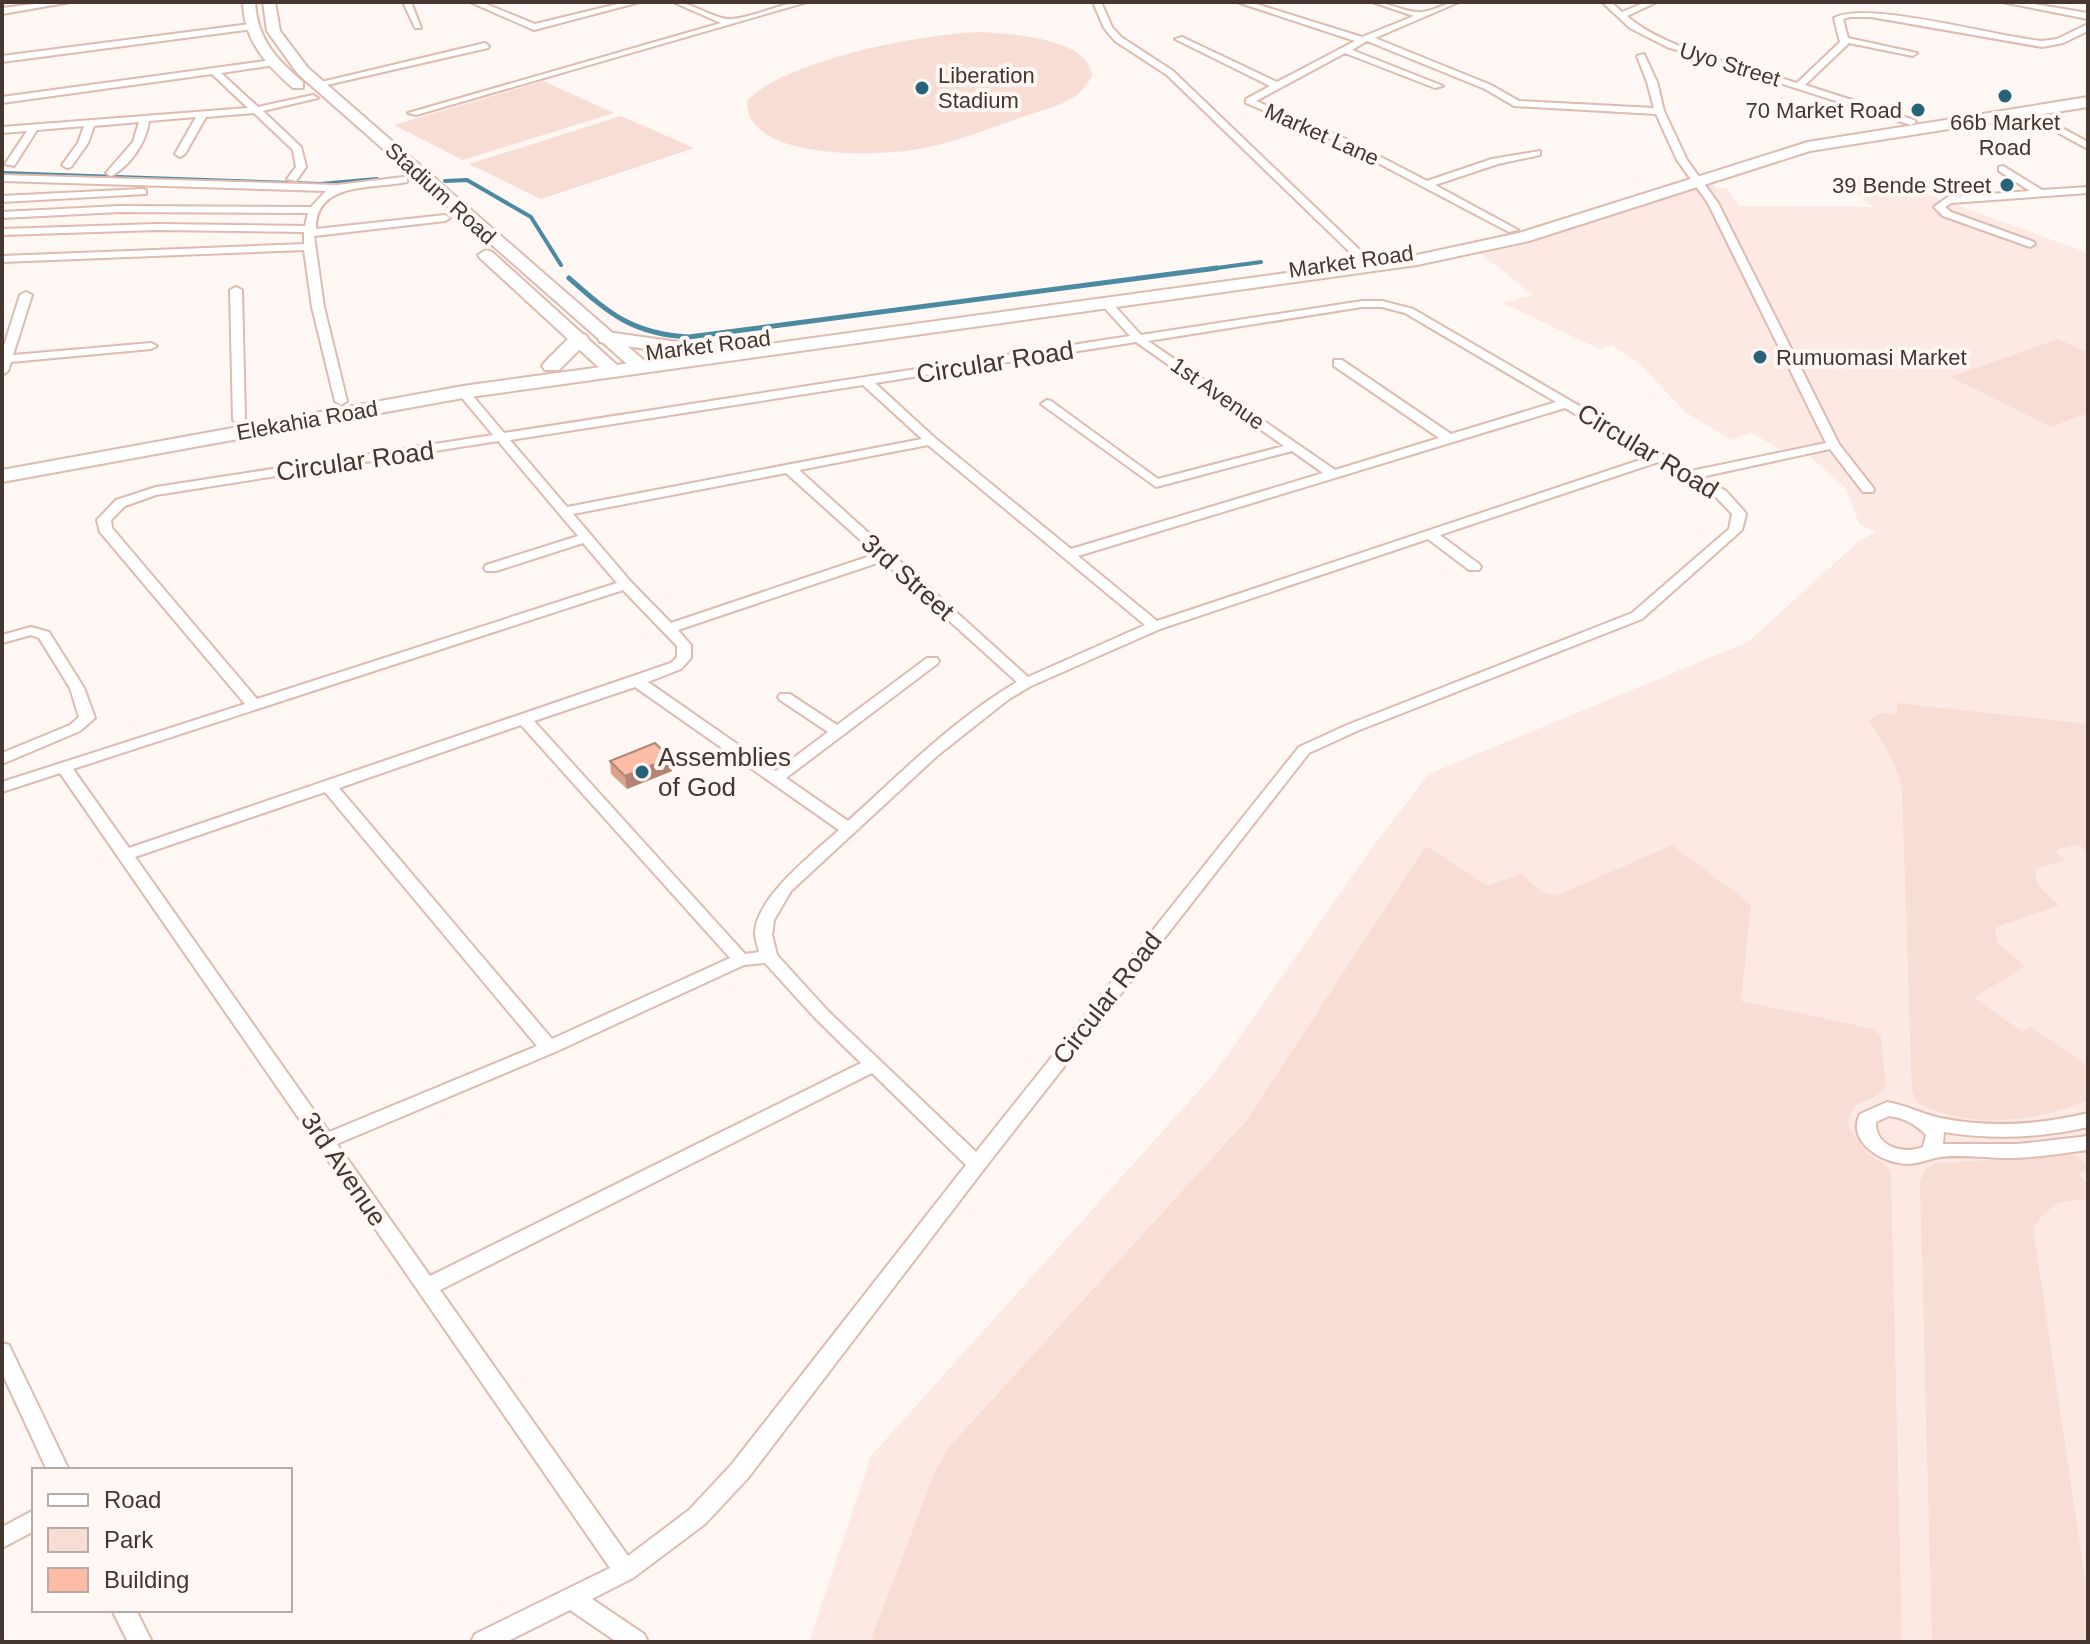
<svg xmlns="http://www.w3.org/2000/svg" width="2090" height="1644" font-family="Arial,sans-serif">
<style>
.built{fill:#fce9e3}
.green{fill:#f8ddd4}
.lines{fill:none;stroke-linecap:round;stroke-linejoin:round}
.stream-far1{stroke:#4c8aa2;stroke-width:4}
.stream{stroke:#4c8aa2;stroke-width:5}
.minor-casing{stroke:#dfbaae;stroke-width:4}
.secondary-casing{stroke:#dfbaae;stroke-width:4}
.primary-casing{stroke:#dfbaae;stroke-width:4}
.minor{fill:#fff;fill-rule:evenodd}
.secondary{fill:#fff;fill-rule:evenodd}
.primary{fill:#fff;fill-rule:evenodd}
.wall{fill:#daa28e}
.shaded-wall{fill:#b18474}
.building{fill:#fdbca5;stroke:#b18474;stroke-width:2}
.poi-dot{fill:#26637a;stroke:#fef7f4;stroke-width:3}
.labels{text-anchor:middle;stroke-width:8;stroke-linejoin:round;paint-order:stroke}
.far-street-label{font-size:22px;fill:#453631;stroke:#fef7f4}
.far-poi-label{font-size:22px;fill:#453631;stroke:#fef7f4;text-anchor:start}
.street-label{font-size:26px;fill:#453631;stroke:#fef7f4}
.poi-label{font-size:26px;fill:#453631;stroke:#fef7f4;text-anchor:start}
</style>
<rect width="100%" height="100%" fill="#fef7f4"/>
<path class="built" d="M1869 173 2088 253V1642H809L871 1456 1214 1074 1374 845 1429 774 1748 642 1859 541 1876 532 1859 524 1846 488 1806 453 1789 456 1751 432 1731 440 1685 412 1641 365 1612 345 1599 349 1503 303 1533 295 1479 252 1583 223 1711 180 1716 188H1726L1739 206 1873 207 1843 182Z"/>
<path class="green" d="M981 32C1010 34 1090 38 1092 76 1088 83 1083 90 1077 95 1062 106 1042 110 1025 116 988 129 951 144 913 150 873 156 745 160 747 101 784 60 925 33 981 32Z
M543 81 614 113 463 160 394 125Z
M621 116 694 148 541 199 469 164Z
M2058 339 2088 353V413L2051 427 1950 377Z
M1897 703 2088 724V853L2078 844 2055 850 2064 860 2036 869C2032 885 2048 894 2059 905L1995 928 1997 943 2025 966 1974 998 2023 1032 2030 1027 2088 1066V1099C2038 1123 1966 1130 1917 1102L1912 1091 1902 790C1897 763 1883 743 1869 721L1877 713 1897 715Z
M1672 845 1751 904 1741 1001 1874 1029 1881 1037 1886 1087C1870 1107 1852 1093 1848 1126L1866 1153 1888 1167 1891 1177 1902 1642H870L936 1469 951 1445 1247 1120 1426 846 1488 886 1521 874 1542 892 1556 896Z
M2075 1155 2088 1165V1169L2078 1175 2088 1183V1201C2057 1199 2053 1204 2033 1227L2088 1600V1642H1932L1920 1183 1924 1170 1937 1163Z"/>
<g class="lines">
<path class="stream-far1" d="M2 173 320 184 377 179
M445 181 467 180 531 217 561 265
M1202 270 1261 262"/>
<path class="stream" d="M569 278C610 314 632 334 689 337L1217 268"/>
<defs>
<path id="minor" d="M49 2H71L2 14V8Z
M403 2H411L421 28H415Z
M470 2H481L535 24 626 2H640L534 30Z
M673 2C693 2 716 21 733 19 759 16 781 2 807 2L416 115 408 113 721 23Z
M1093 2H1101L1112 27 1121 37 1173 71 1367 257 1368 259 1359 273 1350 271 1357 259 1167 75 1115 41 1104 28Z
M1237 2H1250L1362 37 1414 16 1372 2C1388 2 1409 14 1422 12 1435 11 1445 2 1459 2L1375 38 1491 85 1519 101 1654 108 1647 82 1637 56 1644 54 1657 82 1664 111 1687 160 1718 203 1839 444 1874 489 1873 492H1863L1830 449 1701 477 1726 491 1744 511 1746 514 1742 530 1642 619 1357 731 1309 753 984 1169 748 1478 705 1524 633 1578 592 1599 644 1634 648 1642H617L570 1610 506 1642H471L475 1634 610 1568 60 773 2 792V782L245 704 100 532 97 520 116 500 156 487 493 435 457 392 463 388 467 389 504 433 1130 336 1102 305 1108 302 1112 303 1141 335 1362 301H1382L1413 309 1691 471 1826 443 1708 203 1677 160 1656 114 1514 106 1485 89 1367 41 1352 50 1443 86 1435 88 1345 53 1256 101 1348 140 1427 181 1492 159 1540 151V155L1498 164 1435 185 1518 230 1509 232 1342 144 1246 103V99L1270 86 1175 39 1182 37 1277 82 1355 41ZM1362 307H1382L1405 313 1556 402 1451 434 1342 360H1334V366L1439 438 1335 470 1148 341ZM1136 342 1284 446 1158 479 1051 401 1047 400 1041 404 1156 487 1292 451 1323 473 1071 549 935 438 875 383ZM863 385 922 439 567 507 510 440ZM1565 408 1649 457 1157 621 1078 556ZM498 441 578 536 486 565 484 568 486 571H496L583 543 617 583 257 699 112 528 111 520 125 506 156 495ZM928 445 1145 625 1028 677 799 470ZM1658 462 1716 497 1732 514 1729 529 1632 613 1347 725 1299 747 976 1152 828 1011 777 955 772 935 774 920 791 891 937 756 1009 699 1031 686 1160 629 1428 539 1469 570H1479L1481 567 1479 564 1440 535ZM786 473 876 554 671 623 631 582 573 514ZM883 561 1017 682C954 719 901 773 848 821L786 778 937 664 939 661 937 658H927L837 725 790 694H780L778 697 780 700 828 732 776 771 648 682 681 669 691 658V645L678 630ZM623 590 677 646V657L671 663 129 848 73 769ZM635 687 839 830C814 853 756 897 755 933 755 939 758 946 759 952L745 954 534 721ZM521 725 730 958 552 1039 339 788ZM325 792 537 1046 329 1132 135 857ZM765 963 816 1019 861 1063 430 1276 337 1144 555 1052 744 965ZM872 1073 966 1165 732 1464 689 1510 628 1556 440 1290Z
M1602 2H1611L1622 12 1646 2H1657L1627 16C1665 50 1747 67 1797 83L1840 42 1834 18C1867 0 1997 37 2042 41L2057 39 2088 24V31L2063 43 2042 47 1871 17H1850L1843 19 1848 38 1917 53 1913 56 1849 43 1805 85 1914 120 1916 122 1911 125 1667 47 1630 28Z
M2002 2H2021L2088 13V19Z
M250 24 253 25V29L2 62V56Z
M485 43 489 46 488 48 318 87 313 84Z
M272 60 277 63 275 65 221 73 258 107 313 95 318 98 263 111 301 147 306 167 296 181 287 179 296 167 293 150 254 113 206 117 185 154 180 157 175 154 196 117 149 121C146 143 130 166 111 176L106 173 133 142 139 122 94 126 88 143 71 167 67 168 62 165 78 143 84 126 37 130 14 166 5 164 27 131 2 133V127L248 108 212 74 2 103V97Z
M2023 110H2029L2088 142V149L2023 114Z
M2003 166 2042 190 2088 187V193L1951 203 1945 207 1951 212 2034 242 2035 244 2030 247 1943 216 1934 207 1948 197 2030 191 1999 171V167Z
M2 175 337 185 403 177 407 178V182C374 189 315 181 316 229L445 215 450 218 445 221 314 236 324 307 347 401 341 405 335 401 312 307 304 250 2 262V256L304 244V232L157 230 2 235V229L157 224 305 226 308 213 120 212 2 218V212L120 206 311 207 326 191 2 181Z
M142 189 146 190V194L2 202V196Z
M236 287 242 290 245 420 239 424 233 420 230 290Z
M26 292 32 295 13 355 151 343 157 346 151 349 11 362 8 371 2 375V352L20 295Z
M31 627 49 632 84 688 95 718 80 731 2 764V753L70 725 79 717 70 688 39 638 31 635 2 643V635Z
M1887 1102C1906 1105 1922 1114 1940 1118 1990 1128 2039 1125 2088 1113V1127C2040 1138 1993 1140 1944 1132L1943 1144H2018L2088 1136V1150C2064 1153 2039 1157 2015 1158 1992 1159 1956 1153 1935 1158 1922 1161 1913 1166 1899 1163 1877 1159 1847 1140 1860 1114ZM1889 1116C1905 1118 1915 1124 1926 1135L1923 1147C1904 1155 1875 1147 1876 1122Z
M2 1343 9 1345 69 1470H47L2 1373Z
M34 1510V1531L2 1548V1527Z
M112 1610H136L152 1642H128Z"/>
<path id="secondary" d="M243 2H255C257 39 276 59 303 82V88H293C265 64 244 40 243 2Z
M263 2H275L280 31 308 68 647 363 650 367 647 371H635L298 74 267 31Z
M486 250 492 252 618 366 621 370 618 374H606L480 258 478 255Z"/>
<path id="primary" d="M2088 97V107L1810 151 1529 241 1417 265 463 398 2 482V470L463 386 1417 255 1519 233 1808 142Z
M607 332 678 342 687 348 678 354 600 342 598 338Z
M579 333 586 335 588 339 586 343 559 370H545L542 366 545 362 572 335Z"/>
</defs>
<use href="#minor" class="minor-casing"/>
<use href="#secondary" class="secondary-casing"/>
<use href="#primary" class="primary-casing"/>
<use href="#minor" class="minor"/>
<use href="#secondary" class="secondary"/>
<use href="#primary" class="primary"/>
</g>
<path class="wall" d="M670 758 672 771 627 789 611 774 610 761Z"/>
<path class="shaded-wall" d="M670 758 672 771 627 789 625 776Z"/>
<path class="building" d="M655 743 670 758 625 776 610 761Z"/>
<g class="poi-dot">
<circle cx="922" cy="88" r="8"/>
<circle cx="2005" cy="96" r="8"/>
<circle cx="1918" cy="110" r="8"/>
<circle cx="2007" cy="185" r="8"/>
<circle cx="1760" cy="357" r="8"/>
<circle cx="642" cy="772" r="8"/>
</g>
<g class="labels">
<g class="far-street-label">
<text transform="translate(1730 64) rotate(17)" y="8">Uyo Street</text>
<text transform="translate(1322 134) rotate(24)" y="8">Market Lane</text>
<text transform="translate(441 193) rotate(42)" y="8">Stadium Road</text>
<text transform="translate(1351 261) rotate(-8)" y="8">Market Road</text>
<text transform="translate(708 345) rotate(-7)" y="8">Market Road</text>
<text transform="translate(1218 393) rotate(35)" y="8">1st Avenue</text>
<text transform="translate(307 420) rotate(-10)" y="8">Elekahia Road</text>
</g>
<g class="far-poi-label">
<text x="938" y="83">Liberation<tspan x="938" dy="25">Stadium</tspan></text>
<text x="1902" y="118" text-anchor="end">70 Market Road</text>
<text x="2005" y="130" text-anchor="middle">66b Market<tspan x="2005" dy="25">Road</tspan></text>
<text x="1991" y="193" text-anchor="end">39 Bende Street</text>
<text x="1776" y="365">Rumuomasi Market</text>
</g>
<g class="street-label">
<text transform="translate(995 362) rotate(-9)" y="9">Circular Road</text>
<text transform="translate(1648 451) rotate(31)" y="9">Circular Road</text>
<text transform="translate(355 461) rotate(-8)" y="9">Circular Road</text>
<text transform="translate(908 577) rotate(42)" y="9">3rd Street</text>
<text transform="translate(1107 998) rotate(-52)" y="9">Circular Road</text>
<text transform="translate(344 1169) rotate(56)" y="9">3rd Avenue</text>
</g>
<g class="poi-label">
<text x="658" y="766">Assemblies<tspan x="658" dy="30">of God</tspan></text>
</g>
</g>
<rect width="2090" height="1644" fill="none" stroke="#453631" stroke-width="8"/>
<rect x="32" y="1468" width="260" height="144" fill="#fef7f4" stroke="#b4aaa6" stroke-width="2"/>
<rect x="48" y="1494" width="40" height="12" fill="#ffffff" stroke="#b4aaa6" stroke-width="2"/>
<text x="104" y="1508" font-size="24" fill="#453631">Road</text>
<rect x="48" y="1528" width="40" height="24" fill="#f8ddd4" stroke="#b4aaa6" stroke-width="2"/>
<text x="104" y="1548" font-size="24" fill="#453631">Park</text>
<rect x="48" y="1568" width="40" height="24" fill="#fdbca5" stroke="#b4aaa6" stroke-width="2"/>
<text x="104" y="1588" font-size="24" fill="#453631">Building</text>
</svg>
